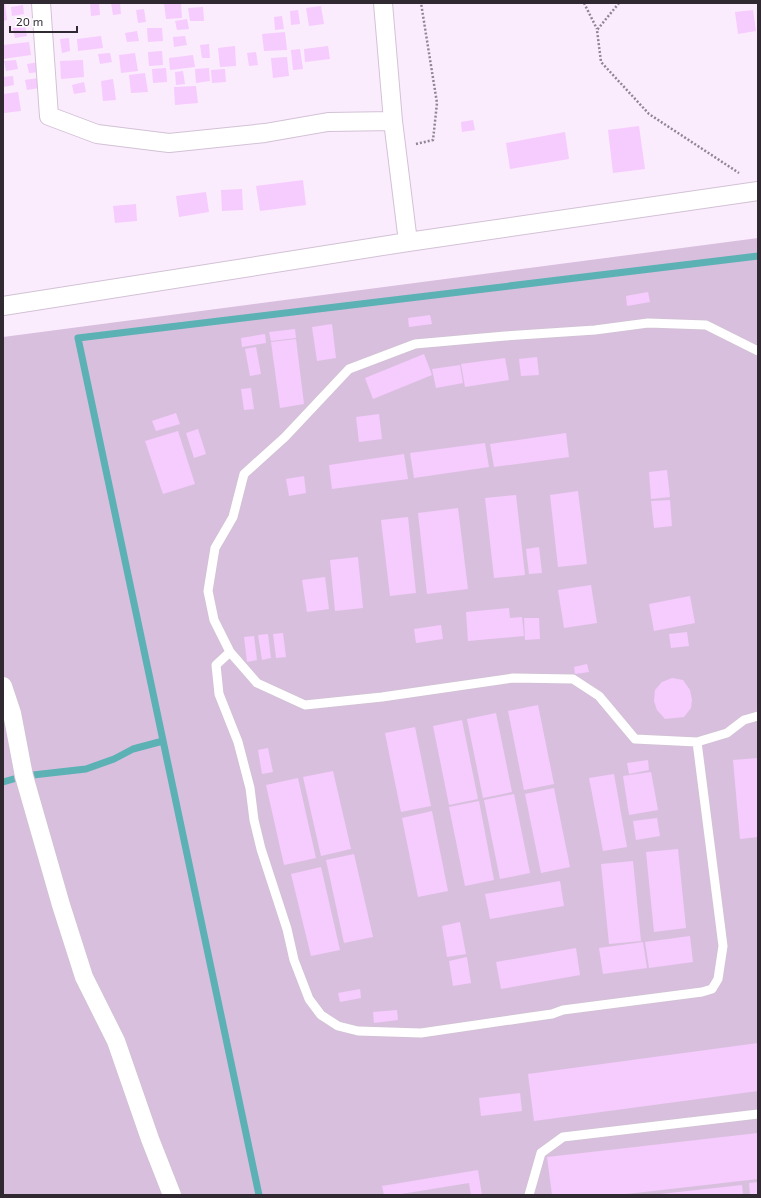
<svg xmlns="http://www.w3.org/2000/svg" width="761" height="1198" font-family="'Exo 2',sans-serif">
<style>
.green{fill:#d9bfde}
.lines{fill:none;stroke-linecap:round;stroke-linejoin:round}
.stream{stroke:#5bb1b4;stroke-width:7}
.building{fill:#f6cbfe}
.lane-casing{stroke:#d3c1d6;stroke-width:11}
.street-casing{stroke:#d3c1d6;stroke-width:20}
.path{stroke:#908592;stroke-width:2.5;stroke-dasharray:2 2;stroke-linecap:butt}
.lane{stroke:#fff;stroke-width:9}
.street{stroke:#fff;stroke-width:18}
</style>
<rect width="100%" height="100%" fill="#fbecfd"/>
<path class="green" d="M758 238V1195H3V337Z"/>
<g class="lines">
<path class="stream" d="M3 782 24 776 86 769 114 759 133 749 163 741
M259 1195 78 338 758 256"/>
</g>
<path class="building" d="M3 3H5L7 20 3 21Z
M90 3H99L100 15 91 16Z
M111 3H120L121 14 113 15Z
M164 3H181L182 18 166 19Z
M23 5 24 14 12 16 11 7Z
M321 6 324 24 309 26 306 8Z
M203 7 204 21H190L188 8Z
M144 9 146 22 138 23 136 10Z
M298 10 300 24 291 25 290 11Z
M753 10 756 31 738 34 735 12Z
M282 16 284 29 275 30 274 17Z
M187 19 189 29 177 30 175 21Z
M25 26 27 36 15 38 13 28Z
M147 28H162L163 41 148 42Z
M137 31 139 41 127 42 125 33Z
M285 32 287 50 264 51 262 34Z
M101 36 103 48 78 51 77 39Z
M185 36 187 45 174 47 173 37Z
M69 38 70 51 62 53 60 39Z
M29 42 31 55 3 59V45Z
M209 44 210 58H202L200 45Z
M235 46 236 66 220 67 218 48Z
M328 46 330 59 305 62 304 49Z
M300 49 303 69 293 70 291 50Z
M162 51 163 65 149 66 148 52Z
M256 52 258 65 249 66 247 53Z
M110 53 112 62 100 64 98 54Z
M135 53 138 71 121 73 119 55Z
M193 55 195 67 170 70 169 58Z
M287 57 289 76 273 78 271 58Z
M16 60 18 69 6 71 4 61Z
M83 60 84 77 61 79 60 61Z
M39 62 41 72 29 73 27 64Z
M166 68 167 82 153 83 152 69Z
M209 68 210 81 196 83 195 69Z
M225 69 226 82 212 83 211 70Z
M183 71 185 84 176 85 175 72Z
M145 73 148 92 131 93 129 75Z
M13 76 14 85 3 87V77Z
M38 78 39 88 27 90 25 80Z
M113 79 116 100 103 101 101 81Z
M84 82 86 92 74 94 72 85Z
M196 86 198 103 175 105 174 87Z
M18 92 21 111 4 113 3 94Z
M473 120 475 130 462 132 461 122Z
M639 126 645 169 613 173 608 130Z
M565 132 569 159 510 169 506 143Z
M303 180 306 205 260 211 256 186Z
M242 189 243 210 222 211 221 190Z
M206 192 209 212 179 217 176 196Z
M136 204 137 221 115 223 113 206Z
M648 292 650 302 627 306 626 296Z
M430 315 432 324 409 327 408 318Z
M332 324 336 358 317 361 312 327Z
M295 329 296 338 271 341 269 332Z
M265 334 266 343 242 347 241 338Z
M296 339 304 404 280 408 271 342Z
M256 347 261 374 250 376 245 349Z
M424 354 432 375 373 399 365 378Z
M537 357 539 375 521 376 519 359Z
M505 358 509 380 465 387 461 364Z
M460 365 463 383 436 388 432 369Z
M251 388 254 409 244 410 241 389Z
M176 413 180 424 156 431 152 421Z
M379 414 382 439 359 442 356 417Z
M198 429 206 454 194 458 186 433Z
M178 431 195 484 163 494 145 441Z
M566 433 569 457 494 467 490 444Z
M485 443 489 467 414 478 410 453Z
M404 454 408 479 332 489 329 465Z
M667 470 670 497 651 499 649 472Z
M304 476 306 493 289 496 286 479Z
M578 491 587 564 558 567 550 495Z
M516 495 525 575 494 578 485 498Z
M670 500 672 526 654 528 651 501Z
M458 508 468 589 427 594 418 513Z
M408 517 416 593 390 596 381 520Z
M539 547 542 573 529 574 526 549Z
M358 557 363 608 335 611 330 560Z
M325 577 329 609 307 612 302 580Z
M591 585 597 623 564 628 558 590Z
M690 596 695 623 654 631 649 604Z
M509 608 510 618 522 617 524 636 468 641 466 612Z
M524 618H539L540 639 525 640Z
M441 625 443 639 416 643 414 629Z
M687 632 689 646 671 648 669 634Z
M283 633 286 657 276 658 273 634Z
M268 634 271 658 262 660 258 635Z
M254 636 257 660 247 662 244 637Z
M587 664 589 672 575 674 574 667Z
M672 678 683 680 690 690 692 700 691 708 684 717 665 719 657 710 654 701 655 690 662 682Z
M538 705 554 784 524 790 508 711Z
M496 713 512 792 483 798 467 719Z
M462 720 478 799 449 805 433 726Z
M415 727 431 806 401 812 385 733Z
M268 748 273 772 262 774 258 750Z
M758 758V837L740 839 733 760Z
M648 760 649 770 629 774 627 763Z
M333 771 351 849 321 856 303 777Z
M651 772 658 810 629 815 623 776Z
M614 774 627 847 603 851 589 778Z
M298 778 316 858 284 865 266 785Z
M554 788 570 867 541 873 525 794Z
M514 794 530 873 500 879 484 800Z
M479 801 494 880 465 886 449 807Z
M432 811 448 891 418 897 402 818Z
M657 818 660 836 636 840 633 821Z
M678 849 686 928 654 932 646 852Z
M354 854 373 937 344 943 326 860Z
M633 861 641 941 609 944 601 864Z
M321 867 340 950 311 956 291 874Z
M560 881 564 906 490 919 485 894Z
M460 922 466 954 447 957 442 926Z
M690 936 693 962 649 968 645 942Z
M643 942 647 968 603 974 599 948Z
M576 948 580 975 501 989 496 962Z
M467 957 471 983 453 986 449 961Z
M360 989 361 998 340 1002 338 993Z
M397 1010 398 1020 374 1023 373 1012Z
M758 1043V1091L534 1121 528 1074Z
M520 1093 522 1111 481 1116 479 1098Z
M758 1133V1179L618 1195H552L547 1157Z
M478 1170 482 1195H471L469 1183 395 1195H384L382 1186Z
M758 1182V1195H750L749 1183Z
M742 1185 743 1195H660V1194Z"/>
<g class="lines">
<defs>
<path id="lane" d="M758 351 706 325 648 323 595 330 505 336 415 344 349 369 285 437 244 474 233 517 215 548 208 591 214 620 230 652 257 683 305 705 382 697 513 678 573 679 599 696 635 739 697 742 727 733 744 720 758 716
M230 652 216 665 219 694 238 742 250 788 254 820 261 849 287 929 294 960 309 999 321 1015 338 1026 358 1031 421 1033 531 1017 552 1014 563 1010 702 992 712 989 718 979 723 946 697 742
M529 1195 541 1153 563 1137 758 1114"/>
<path id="street" d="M41 3 49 116 97 134 169 143 265 133 328 122 393 121 383 3
M393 121 408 242 758 191
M3 306 408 242
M3 686 12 713 24 776 61 905 84 977 116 1041 150 1139 172 1195"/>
</defs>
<use href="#lane" class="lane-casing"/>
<use href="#street" class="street-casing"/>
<path class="path" d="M584 3 597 29
M619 3 597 30 601 62 649 114 739 173
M416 144 433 140 437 103 421 3"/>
<use href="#lane" class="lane"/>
<use href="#street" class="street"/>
</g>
<rect width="761" height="1198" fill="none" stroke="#302931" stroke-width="8"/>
<path d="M10 26v6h67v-6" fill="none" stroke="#302931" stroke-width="2"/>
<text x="16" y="26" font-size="12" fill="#302931" stroke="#ffffff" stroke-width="3" paint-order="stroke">20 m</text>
</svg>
